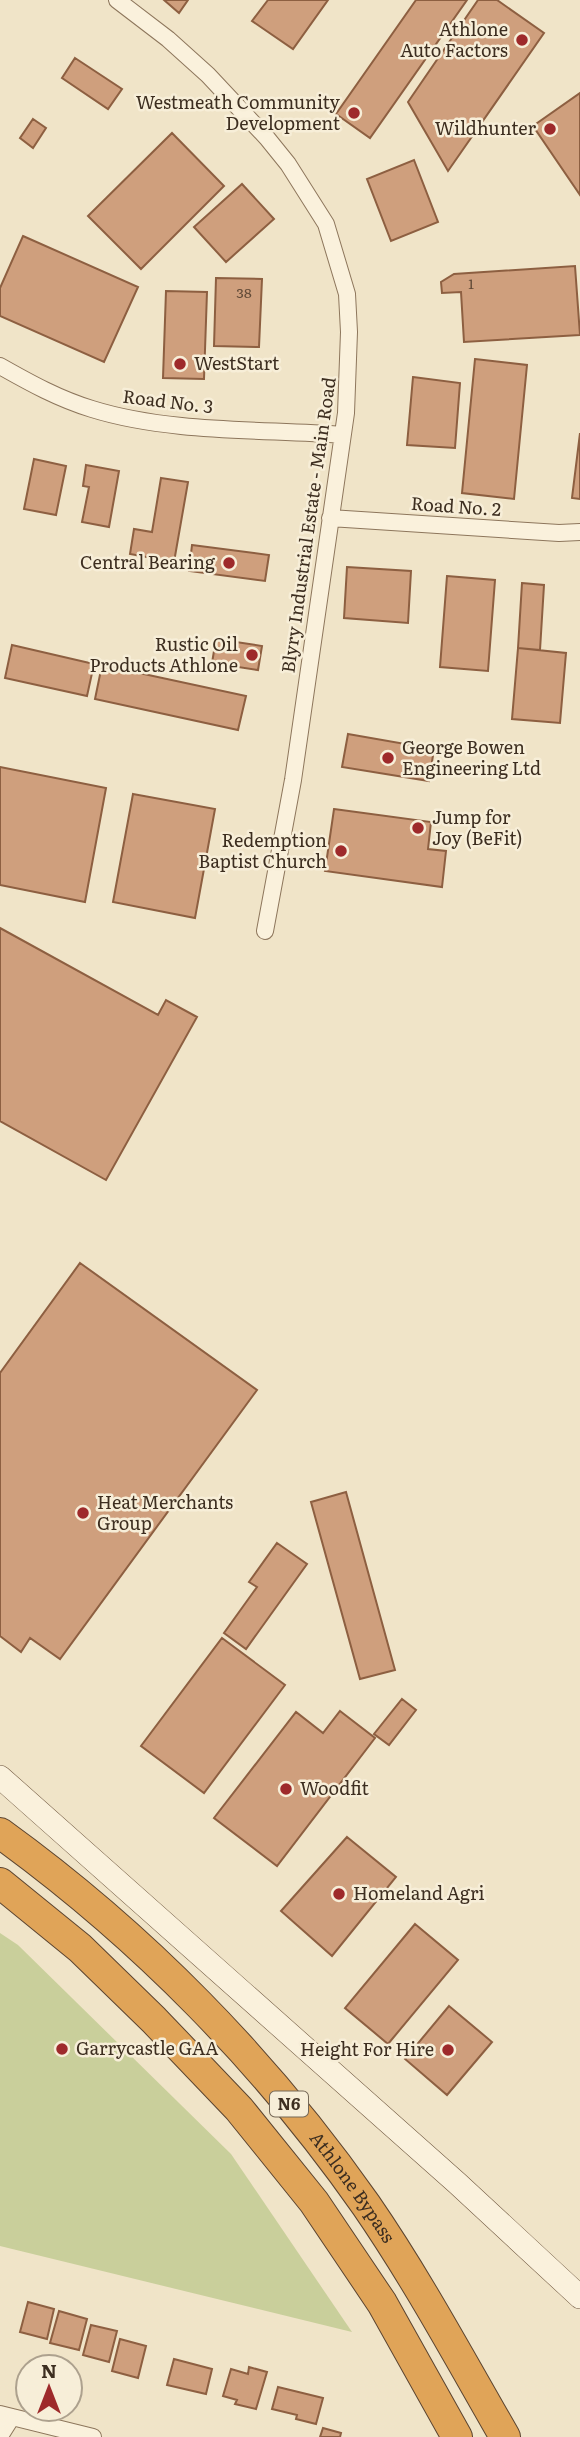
<svg xmlns="http://www.w3.org/2000/svg" width="580" height="2437" font-family="Literata,serif">
<style>
.green{fill:#c9cf9b}
.building{fill:#cf9f7d;stroke:#8d5f41;stroke-width:2}
.lines{fill:none;stroke-linecap:round;stroke-linejoin:round}
.street-casing{stroke:#8d765c;stroke-width:18}
.secondary-casing{stroke:#6f573f;stroke-width:24}
.highway-casing{stroke:#5b4430;stroke-width:32}
.street{stroke:#faf1dc;stroke-width:16}
.secondary{stroke:#faf1dc;stroke-width:23}
.highway{stroke:#e0a458;stroke-width:30}
.poi-dot{fill:#9e2a2b;stroke:#f7eed8;stroke-width:2.5}
.labels{text-anchor:middle;stroke-width:5;stroke-linejoin:round;paint-order:stroke}
.number-label{font-size:14px;fill:#624a37}
.shield{fill:#f7eed8;stroke:#756857;stroke-width:2}
.shield-label{font-size:16px;font-weight:bold;fill:#3d2e20}
.poi-label{font-size:18px;fill:#3d2e20;stroke:#f7eed8;text-anchor:end}
.street-label{font-size:18px;fill:#3d2e20;stroke:#f7eed8}
</style>
<rect width="100%" height="100%" fill="#f0e4c8"/>
<path class="green" d="M0 1933 18 1945 231 2154 352 2332 0 2246Z"/>
<path class="building" d="M164 0H188L179 13Z
M268 0H328L293 49 252 21Z
M416 0H467L370 138 336 114Z
M478 0H497L544 33 448 171 408 102Z
M75 58 122 89 108 109 62 78Z
M580 93V195L533 126Z
M33 119 46 128 33 148 20 138Z
M172 133 224 186 141 269 88 216Z
M414 160 438 222 391 241 367 179Z
M242 184 274 219 226 262 194 227Z
M23 236 138 287 104 362 0 316V288Z
M575 266 580 335 464 342 461 292 442 293 441 282 454 274Z
M216 278 262 279 259 347 214 346Z
M166 291 207 292 204 379 163 378Z
M475 359 527 365 514 499 462 493Z
M413 377 460 383 455 448 407 445Z
M580 433V499L572 498Z
M34 459 66 466 56 515 24 509Z
M86 465 119 471 109 527 82 522 89 487 83 486Z
M161 478 188 482 174 562 130 554 134 529 152 532Z
M192 545 269 555 265 581 189 571Z
M347 567 411 571 408 623 344 618Z
M447 576 495 580 488 671 440 667Z
M522 583 544 585 540 650 518 648Z
M216 639 262 646 258 670 212 663Z
M12 645 94 664 87 696 5 678Z
M518 648 566 653 560 723 512 719Z
M102 665 246 696 238 730 95 699Z
M348 734 434 749 429 781 342 767Z
M0 767 106 788 85 902 0 885Z
M133 794 215 809 195 918 113 902Z
M334 809 431 822 428 849 446 851 442 887 325 871Z
M0 928 158 1015 166 1000 197 1017 106 1180 0 1121Z
M80 1263 257 1390 60 1659 30 1638 21 1652 0 1636V1373Z
M346 1492 395 1670 360 1679 311 1502Z
M277 1543 307 1564 246 1649 224 1633 257 1587 249 1582Z
M222 1638 285 1685 204 1793 141 1746Z
M402 1699 416 1710 389 1745 374 1734Z
M340 1711 375 1738 277 1866 214 1818 296 1712 323 1733Z
M347 1837 396 1877 332 1956 281 1911Z
M415 1924 458 1960 388 2044 345 2008Z
M449 2006 492 2042 447 2095 405 2059Z
M28 2302 54 2309 47 2339 20 2332Z
M59 2311 87 2319 79 2350 50 2343Z
M91 2325 117 2331 109 2362 83 2355Z
M120 2339 146 2346 138 2378 112 2371Z
M174 2359 212 2369 206 2394 167 2385Z
M249 2367 267 2372 256 2409 235 2404 237 2400 223 2396 231 2369 248 2374Z
M278 2387 323 2398 316 2424 296 2419 297 2415 272 2409Z
M323 2428 341 2433 340 2437H320Z"/>
<g class="lines">
<defs>
<path id="street" d="M117 0 168 39 208 75 267 138 288 164 326 224 347 294 349 332 346 413 293 780 265 931
M0 366C30 383 59 399 92 409 169 433 261 429 342 435
M330 518 559 533 580 532
M0 2414 93 2437
M0 2436 12 2417"/>
<path id="secondary" d="M0 1777 457 2183 580 2297"/>
<g id="highway">
<path id="s1" d="M0 1833C141 1935 266 2062 366 2205 417 2279 460 2359 505 2437"/>
<path d="M0 1883 80 1948 154 2020 239 2109 314 2202 382 2303 457 2437"/>
</g>
</defs>
<use href="#street" class="street-casing"/>
<use href="#secondary" class="secondary-casing"/>
<use href="#highway" class="highway-casing"/>
<use href="#street" class="street"/>
<use href="#secondary" class="secondary"/>
<use href="#highway" class="highway"/>
</g>
<g class="poi-dot">
<circle cx="522" cy="40" r="7"/>
<circle cx="354" cy="113" r="7"/>
<circle cx="550" cy="129" r="7"/>
<circle cx="180" cy="364" r="7"/>
<circle cx="229" cy="563" r="7"/>
<circle cx="252" cy="655" r="7"/>
<circle cx="388" cy="758" r="7"/>
<circle cx="418" cy="828" r="7"/>
<circle cx="341" cy="851" r="7"/>
<circle cx="83" cy="1513" r="7"/>
<circle cx="286" cy="1789" r="7"/>
<circle cx="339" cy="1894" r="7"/>
<circle cx="62" cy="2049" r="7"/>
<circle cx="448" cy="2050" r="7"/>
</g>
<g class="labels">
<g class="number-label">
<text x="471" y="289">1</text>
<text x="244" y="298">38</text>
</g>
<rect class="shield" x="270" y="2091.5" width="38" height="25" rx="5"/>
<g class="shield-label">
<text x="289" y="2110">N6</text>
</g>
<g class="poi-label">
<text x="508" y="36">Athlone<tspan x="508" dy="21">Auto Factors</tspan></text>
<text x="340" y="109">Westmeath Community<tspan x="340" dy="21">Development</tspan></text>
<text x="536" y="135">Wildhunter</text>
<text x="194" y="370" text-anchor="start">WestStart</text>
<text x="215" y="569">Central Bearing</text>
<text x="238" y="651">Rustic Oil<tspan x="238" dy="21">Products Athlone</tspan></text>
<text x="402" y="754" text-anchor="start">George Bowen<tspan x="402" dy="21">Engineering Ltd</tspan></text>
<text x="432" y="824" text-anchor="start">Jump for<tspan x="432" dy="21">Joy (BeFit)</tspan></text>
<text x="327" y="847">Redemption<tspan x="327" dy="21">Baptist Church</tspan></text>
<text x="97" y="1509" text-anchor="start">Heat Merchants<tspan x="97" dy="21">Group</tspan></text>
<text x="300" y="1795" text-anchor="start">Woodfit</text>
<text x="353" y="1900" text-anchor="start">Homeland Agri</text>
<text x="76" y="2055" text-anchor="start">Garrycastle GAA</text>
<text x="434" y="2056">Height For Hire</text>
</g>
<g class="street-label">
<text transform="translate(168 402) rotate(7)" y="6">Road No. 3</text>
<text transform="translate(456 507) rotate(4)" y="6">Road No. 2</text>
<text transform="translate(309 525) rotate(-82)" y="6">Blyry Industrial Estate - Main Road</text>
<text dy="6" stroke="none"><textPath href="#s1" startOffset="502">Athlone Bypass</textPath></text>
</g>
</g>
<g transform="translate(49 2388)"><circle r="33" fill="#f7eed8" stroke="#ada18e" stroke-width="2"/>
<path d="M0-5L12 26L0 18L-12 26Z" fill="#9e2a2b"/>
<text y="-10" font-size="19" font-weight="bold" text-anchor="middle" fill="#3d2e20">N</text>
</g>
</svg>
